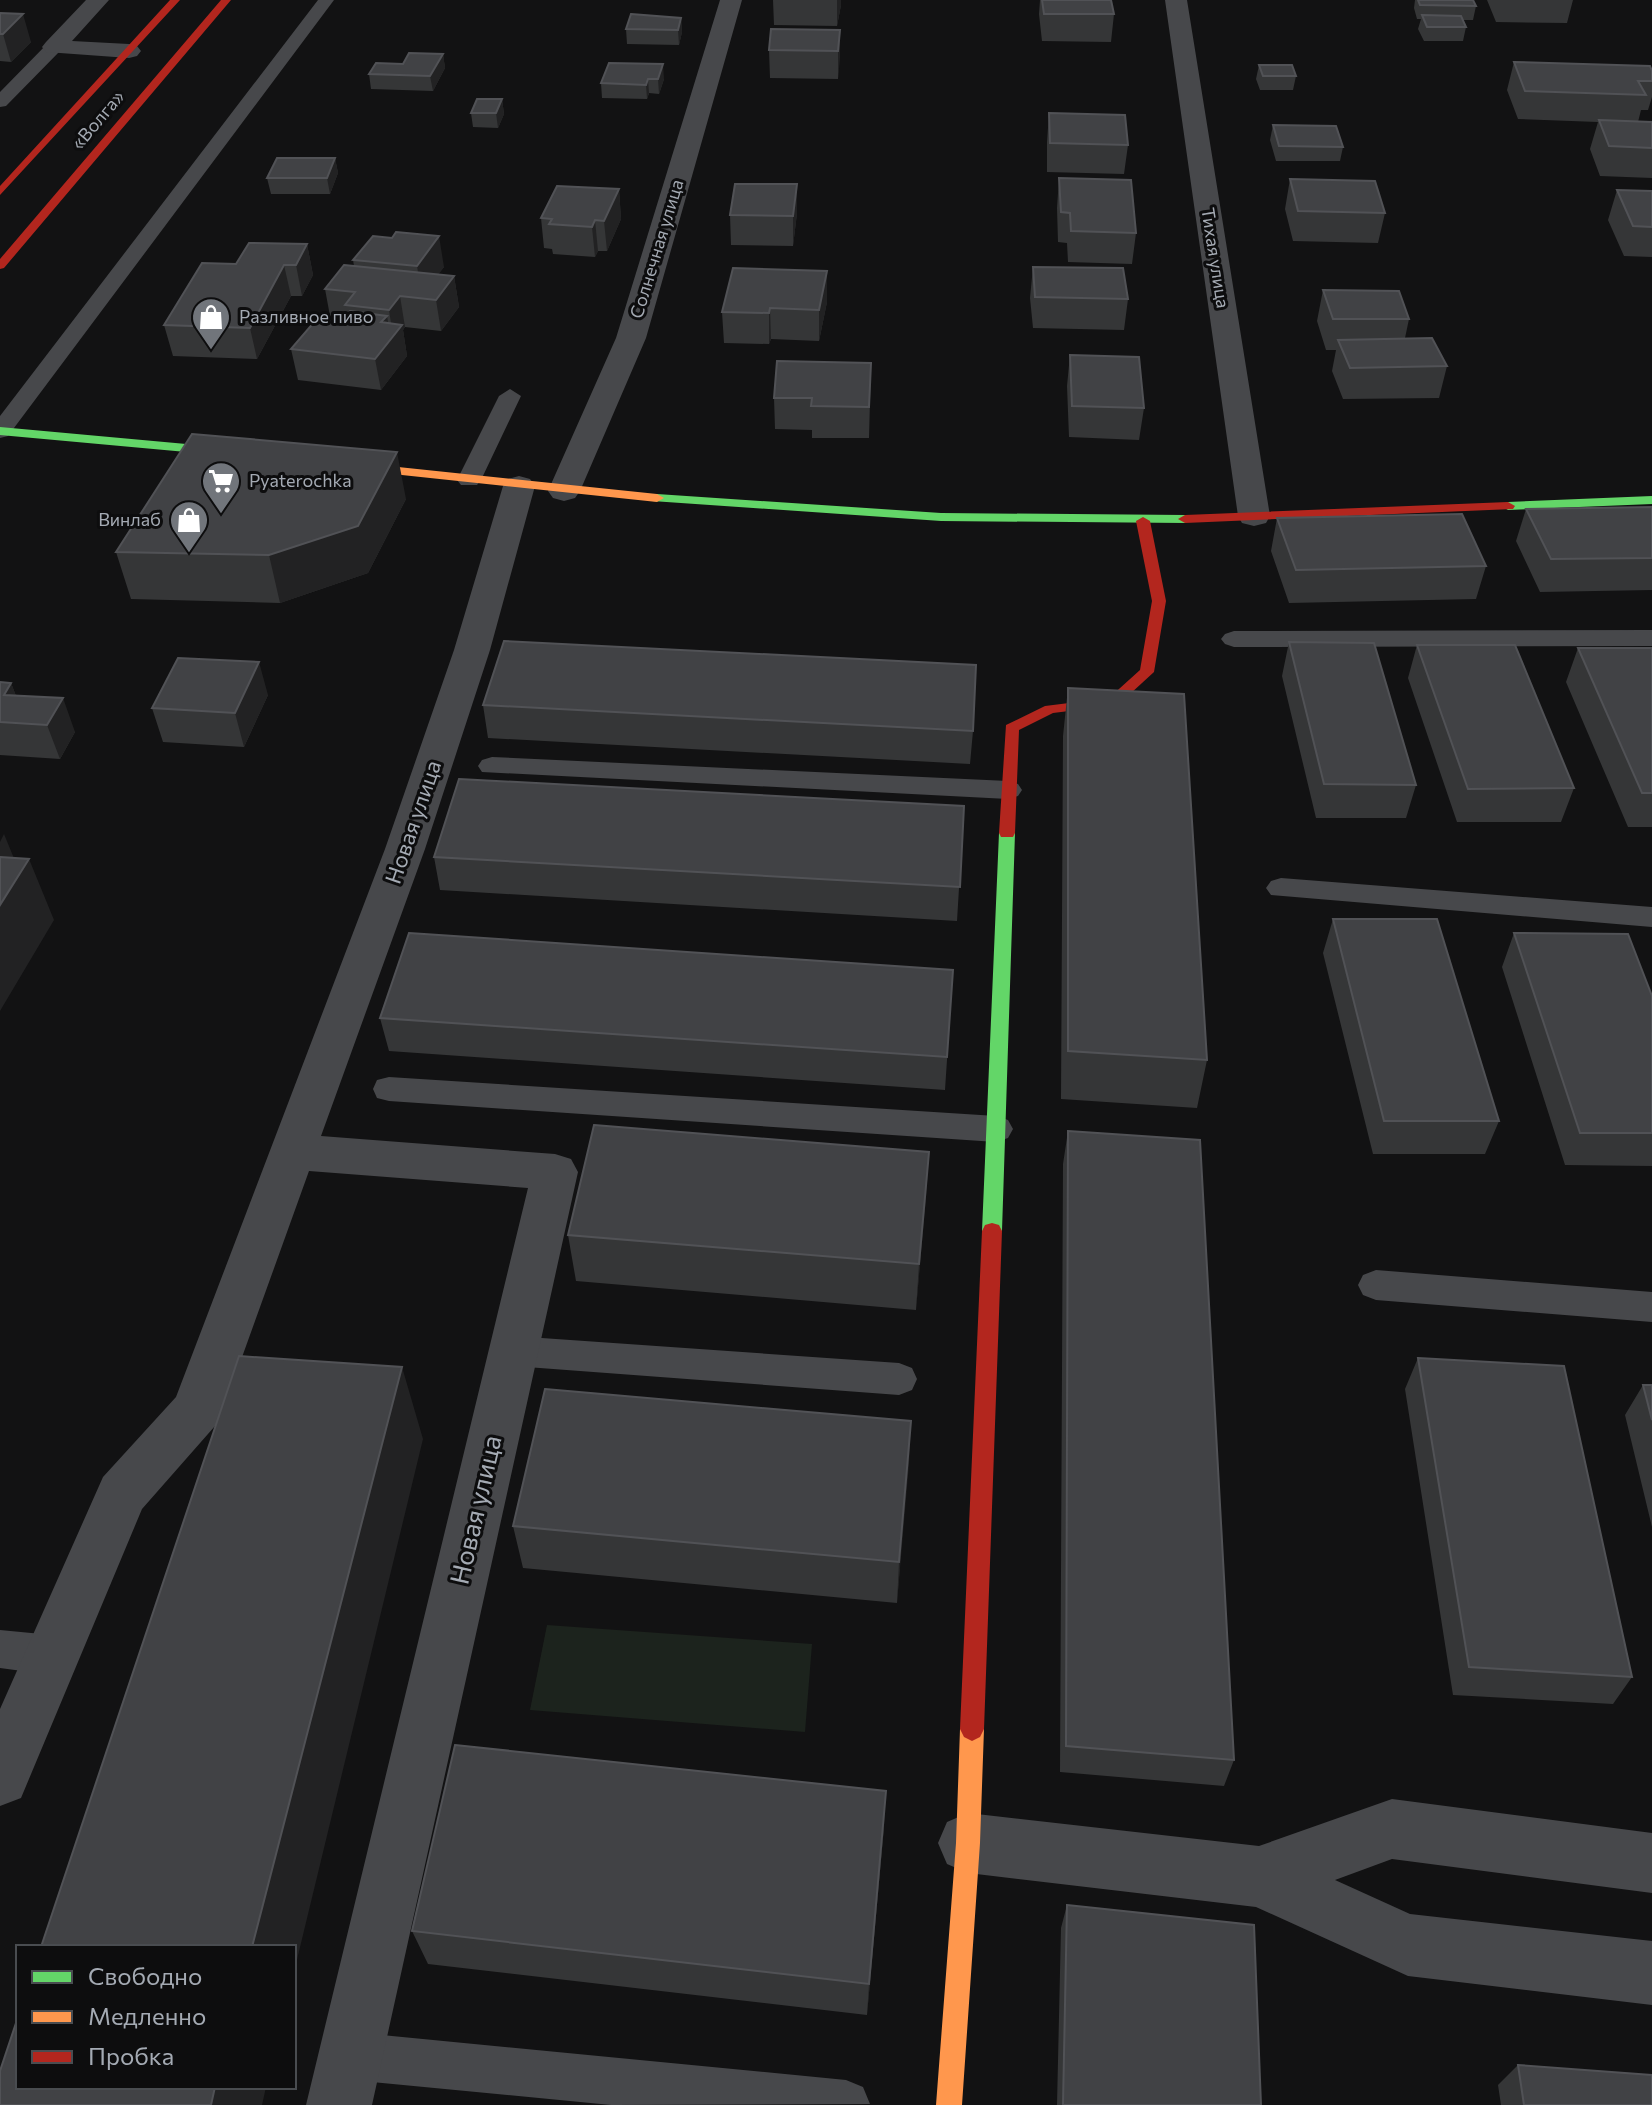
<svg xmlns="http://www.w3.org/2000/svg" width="1652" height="2105" font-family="Commissioner,sans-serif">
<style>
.green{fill:#1c231d}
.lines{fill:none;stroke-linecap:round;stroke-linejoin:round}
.lane{fill:#47484b;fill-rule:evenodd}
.street{fill:#47484b;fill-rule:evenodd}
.fast{fill:#63d668;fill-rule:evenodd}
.slow{fill:#ff974d;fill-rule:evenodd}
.jam{fill:#b3261e;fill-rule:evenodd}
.wall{fill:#353637}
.shaded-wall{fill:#222223}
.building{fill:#414245;stroke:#515256;stroke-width:2}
.labels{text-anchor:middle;stroke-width:6;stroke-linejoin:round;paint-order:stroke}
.far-street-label{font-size:18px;fill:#a4aab3;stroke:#0d0d0e}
.far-poi-label{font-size:18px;fill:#a4aab3;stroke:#0d0d0e;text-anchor:start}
.street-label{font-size:22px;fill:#a4aab3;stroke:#0d0d0e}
.near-street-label{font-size:26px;fill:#a4aab3;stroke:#0d0d0e}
</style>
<rect width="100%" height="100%" fill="#121213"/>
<path class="green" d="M547 1625 812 1644 805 1732 530 1710Z"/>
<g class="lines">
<path class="lane" d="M318 0H334L8 436 0 438V416Z
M54 42 62 47 60 51 6 106 0 107V92L48 43Z
M510 389 521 396 481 480 477 485H461L457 480 499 396Z
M1652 630V646L1234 647 1225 644 1221 639 1225 634 1234 631Z
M492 757 1008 781 1018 784 1022 790 1018 796 1008 799 482 772 478 766 482 760Z
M1281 878 1652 907V927L1271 895 1266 888 1271 881Z
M389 1077 996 1116 1008 1120 1013 1129 1008 1138 996 1142 389 1101 377 1098 373 1089 377 1080Z
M1376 1270 1652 1292V1322L1376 1300 1363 1295 1358 1285 1363 1275Z
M513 1336 899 1363 912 1368 917 1379 912 1390 899 1395 513 1366 500 1362 495 1351 500 1340Z
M0 1630 52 1635 67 1641 73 1655 67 1669 52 1675 0 1668Z
M351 2032 846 2080 863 2087 870 2104 611 2105 351 2080 334 2073 327 2056 334 2039Z"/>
<path class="street" d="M86 0H109L72 41 129 44 137 46 141 51 137 56 129 58 46 52 42 47 46 42Z
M720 0H742L646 338 580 491 575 498 564 501 553 498 548 491 616 338Z
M1165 0H1187L1270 516 1266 523 1254 526 1242 523 1238 516Z
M519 476 530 479 535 486 490 650 425 849 321 1136 555 1154 571 1159 578 1172 372 2105H306L528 1188 309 1171 223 1410 215 1426 142 1509 21 1798 0 1806V1709L103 1477 176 1397 385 849 454 650 503 486 508 479Z
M1392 1799 1652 1833V1893L1392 1859 1335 1880 1410 1914 1652 1941V2005L1408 1976 1256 1907 968 1873 947 1864 938 1843 947 1822 968 1813 1259 1846Z"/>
<path class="fast" d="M0 427 241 449 247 453 241 457 0 435Z
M657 494 941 513 1185 515 1192 519 1185 523 941 521 652 501 650 498Z
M1652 496V504L1508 510 1501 506 1508 502Z
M1007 828 1015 833 1002 1231 999 1237 992 1239 985 1237 982 1231 999 833Z"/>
<path class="slow" d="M341 461 657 494 664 498 657 502 336 468 334 465Z
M972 1717 980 1721 984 1729 980 1843 962 2105H936L956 1843 960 1729 964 1721Z"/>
<path class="jam" d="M170 0H180L0 195V186Z
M221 0H231L4 268 0 269V259Z
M1508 502 1515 506 1513 509 1185 523 1178 519 1185 515Z
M1143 517 1150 521 1166 601 1154 672 1118 705 1053 713 1019 730 1015 833 1013 837H1001L999 833 1006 725 1045 706 1109 698 1140 670 1152 601 1136 521Z
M992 1223 999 1225 1002 1231 984 1729 980 1737 972 1741 964 1737 960 1729 982 1231 985 1225Z"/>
</g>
<path class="wall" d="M773 0H837L841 5 837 26 774 25Z
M1040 0H1111L1114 14 1111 42 1042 41 1039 14Z
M1415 0H1473L1476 6 1473 20H1463L1466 27 1463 41H1424L1418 29 1421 19H1417L1414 8Z
M1487 0H1573L1567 23 1496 22Z
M0 13 31 42 11 62 0 61Z
M681 18 682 32 679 45 627 44 626 29Z
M840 30 838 79 770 78 769 50Z
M443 54 445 68 433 91 371 89 369 74 403 64Z
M1514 62 1652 71V97L1648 110H1641L1638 122H1652V178L1600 176 1590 149 1598 122 1518 119 1507 90Z
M609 63 664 79 659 94 649 93 647 99 602 98 601 83Z
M1259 65 1296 76 1293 90H1260L1256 79Z
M502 99 504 114 498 128 473 127 471 113Z
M1049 113 1128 145 1124 174 1047 172V142Z
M1273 125 1343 147 1340 161H1276L1270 140Z
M335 158 338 173 330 194H271L267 178Z
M1059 178 1136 233 1132 264 1068 262 1067 243 1058 242 1057 208Z
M1290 179 1385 213 1378 243 1293 241 1285 209Z
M619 189 621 219 607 251H598L595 257 553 254 552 249 544 248 541 218Z
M1617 190 1652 191V257L1624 256 1608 220Z
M797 213 793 246 731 245 730 215Z
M307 244 313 275 302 296H291L257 359 173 356 164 325 236 264Z
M353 260 444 267 438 274 454 276 459 307 441 331 405 327 403 330 407 356 381 390 298 380 291 349 330 316 325 289 354 266Z
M1033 267 1128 299 1124 330 1033 328 1030 298Z
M1323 290 1409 319 1405 338 1447 366 1439 398 1343 399 1332 371 1336 350H1326L1317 321Z
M827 302 819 341 771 339 769 344 724 343 722 312Z
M1070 355 1144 408 1139 440 1069 437 1067 386Z
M871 363 869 438H812V430L775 429 774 398Z
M406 499 368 573 280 603 131 599 116 552Z
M1652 507V590L1540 592 1516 541 1526 509Z
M1277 518 1486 566 1476 599 1289 603 1271 551Z
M1289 642 1416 785 1406 818H1316L1282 676Z
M1417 645 1574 788 1561 822H1457L1408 678Z
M1578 648H1652V827H1628L1566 682Z
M0 682 11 683 16 696 75 732 60 759 0 755Z
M1068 688 1207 1060 1197 1108 1061 1099 1063 736Z
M268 695 244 747 163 742 152 708Z
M483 705 973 731 970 764 488 738Z
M964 806 957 921 440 890 434 857Z
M1333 919 1499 1121 1485 1154H1373L1323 953Z
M1514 933 1652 996V1166L1565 1165 1502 967Z
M953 970 945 1090 389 1051 380 1018Z
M1068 1131 1234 1760 1224 1786 1060 1772 1063 1164Z
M929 1152 916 1310 576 1281 568 1235Z
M1418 1358 1632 1677 1613 1704 1453 1695 1405 1389Z
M1643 1385H1652V1527L1625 1415Z
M911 1421 897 1603 523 1568 513 1526Z
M884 1827 867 2015 428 1964 412 1931Z
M1067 1905 1261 2105H1057L1061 1928Z
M1518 2065 1652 2105H1501L1498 2085Z"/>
<path class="shaded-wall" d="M837 0H841V5L837 26Z
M23 14 31 42 11 62 3 34Z
M681 18 682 32 679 45 678 30Z
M840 30V58L838 79V51Z
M443 54 445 68 433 91 430 76Z
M663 64 664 79 659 94 658 79Z
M648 79 649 93 647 99 646 85Z
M502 99 504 114 498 128 496 113Z
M335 158 338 173 330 194 327 178Z
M797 184V213L793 246V216Z
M619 189 621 219 607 251 604 221Z
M595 220 598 251 595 257 592 227Z
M439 236 444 267 422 297 417 266Z
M307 244 313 275 302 296 296 265Z
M284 265 291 296 257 359 250 328Z
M827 271V302L819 341V310Z
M454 276 459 307 441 331 436 300Z
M400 296 405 327 403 330 407 356 381 390 375 359 381 322 387 316 391 339 393 336 389 310Z
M770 308 771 339 769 344V313Z
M397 452 406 499 368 573 280 603 269 555Z
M259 662 268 695 244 747 235 713Z
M11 683 24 716 4 695Z
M63 698 75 732 60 759 47 725Z
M4 834 20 873 29 859 54 920 0 1011V842Z
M929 1152 926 1198 916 1310 919 1264Z
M402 1367 423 1439 294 1972V1947H252Z
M911 1421 909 1464 897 1603 899 1562Z
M886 1791 884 1827 867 2015 869 1984Z
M215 2087H266L262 2105H211Z"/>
<path class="building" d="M1042 0H1111L1114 14H1044Z
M1418 0H1473L1476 6 1420 5Z
M0 13 23 14 3 34H0Z
M631 14 681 18 678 30 626 29Z
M1422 15 1461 16 1466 27H1427Z
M771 29 840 30 838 51 769 50Z
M409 53 443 54 430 76 369 74 376 63 403 64Z
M1514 62 1650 66 1652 71V81H1638L1646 95 1525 91Z
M609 63 663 64 658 79H648L646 85 601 83Z
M1259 65H1292L1296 76H1263Z
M477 99H502L496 113H471Z
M1049 113 1125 115 1128 145 1050 143Z
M1599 120 1652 122V148L1609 146Z
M1273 125 1336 126 1343 147 1279 146Z
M277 158H335L327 178H267Z
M1059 178 1131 180 1136 233 1071 231 1070 213 1061 212Z
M1290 179 1375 181 1385 213 1298 211Z
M735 184H797L793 216 730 215Z
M557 186 619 189 604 221 595 220 592 227 549 224 552 219 541 218Z
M1617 190 1652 191V227L1633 226Z
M396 232 439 236 417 266 353 260 373 236 392 238Z
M249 243 307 244 296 265H284L250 328 164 325 202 263 236 264Z
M344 265 454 276 436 300 400 296 389 310 345 305 355 292 325 289Z
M1033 267 1123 268 1128 299 1035 297Z
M733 268 827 271 819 310 770 308 769 313 722 312Z
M1323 290 1399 291 1409 319H1333Z
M350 311 387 316 381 322 402 325 375 359 291 349 321 314 345 317Z
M1432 338 1447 366 1350 368 1338 340Z
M1070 355 1139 357 1144 408 1072 406Z
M777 361 871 363 869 407 811 406 812 398H774Z
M192 434 397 452 358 526 269 555 116 552Z
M1652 507V558L1551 559 1526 509Z
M1462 514 1486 566 1296 570 1277 518Z
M504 641 976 665 973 731 483 705Z
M1289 642 1374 643 1416 785 1324 784Z
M1417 645H1515L1574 788 1468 789Z
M1578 648H1652V793H1642Z
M178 658 259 662 235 713 152 708Z
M0 682 11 683 4 695 63 698 47 725 0 722Z
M1068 688 1184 694 1207 1060 1068 1051Z
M459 779 964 806 960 887 434 857Z
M0 857 29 859 0 905Z
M1333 919H1437L1499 1121H1384Z
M409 933 953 970 947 1057 380 1018Z
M1514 933 1628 934 1652 996V1133H1580Z
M594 1125 929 1152 919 1264 568 1235Z
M1068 1131 1200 1140 1234 1760 1066 1746Z
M239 1356 402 1367 252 1947H41Z
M1418 1358 1564 1366 1632 1677 1469 1667Z
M1643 1385H1652V1420Z
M545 1389 911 1421 899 1562 513 1526Z
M455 1745 886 1791 869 1984 412 1931Z
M1067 1905 1254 1925 1261 2105H1063Z
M18 2017V2087H215L211 2105H0V2071Z
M1518 2065 1652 2075V2105H1524Z"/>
<defs>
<symbol id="shop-pin" viewBox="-11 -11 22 30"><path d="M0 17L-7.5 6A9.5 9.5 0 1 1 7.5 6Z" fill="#71757b" stroke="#0d0d0e"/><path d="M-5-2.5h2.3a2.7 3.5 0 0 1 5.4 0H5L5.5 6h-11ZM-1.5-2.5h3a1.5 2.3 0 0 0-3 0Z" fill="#fff"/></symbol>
<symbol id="supermarket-pin" viewBox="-11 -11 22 30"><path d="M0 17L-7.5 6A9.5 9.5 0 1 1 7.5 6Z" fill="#71757b" stroke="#0d0d0e"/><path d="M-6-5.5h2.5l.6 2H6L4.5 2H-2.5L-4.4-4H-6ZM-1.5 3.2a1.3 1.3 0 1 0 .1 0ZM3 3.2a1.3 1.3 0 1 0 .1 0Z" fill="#fff"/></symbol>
</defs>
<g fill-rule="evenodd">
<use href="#shop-pin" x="189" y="295" width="44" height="60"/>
<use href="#supermarket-pin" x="199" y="459" width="44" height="60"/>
<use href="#shop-pin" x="167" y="498" width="44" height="60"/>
</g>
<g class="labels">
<g class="far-street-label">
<text transform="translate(98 120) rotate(-50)" y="6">«Волга»</text>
<text transform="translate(657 249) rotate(-73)" y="6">Солнечная улица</text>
<text transform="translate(1215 258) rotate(81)" y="6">Тихая улица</text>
</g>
<g class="far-poi-label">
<text x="239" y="323">Разливное пиво</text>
<text x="249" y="487">Pyaterochka</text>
<text x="161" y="526" text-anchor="end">Винлаб</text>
</g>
<g class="street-label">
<text transform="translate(413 822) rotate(-71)" y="8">Новая улица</text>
</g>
<g class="near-street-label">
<text transform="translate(476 1510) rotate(-77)" y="9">Новая улица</text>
</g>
</g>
<rect x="16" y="1945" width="280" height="144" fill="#0d0d0e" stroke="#494c50" stroke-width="2"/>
<rect x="32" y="1971" width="40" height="12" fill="#63d668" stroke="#494c50" stroke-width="2"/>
<text x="88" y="1985" font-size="24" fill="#a4aab3">Свободно</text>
<rect x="32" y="2011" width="40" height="12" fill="#ff974d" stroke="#494c50" stroke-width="2"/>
<text x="88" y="2025" font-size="24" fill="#a4aab3">Медленно</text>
<rect x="32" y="2051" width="40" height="12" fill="#b3261e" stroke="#494c50" stroke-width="2"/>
<text x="88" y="2065" font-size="24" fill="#a4aab3">Пробка</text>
</svg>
